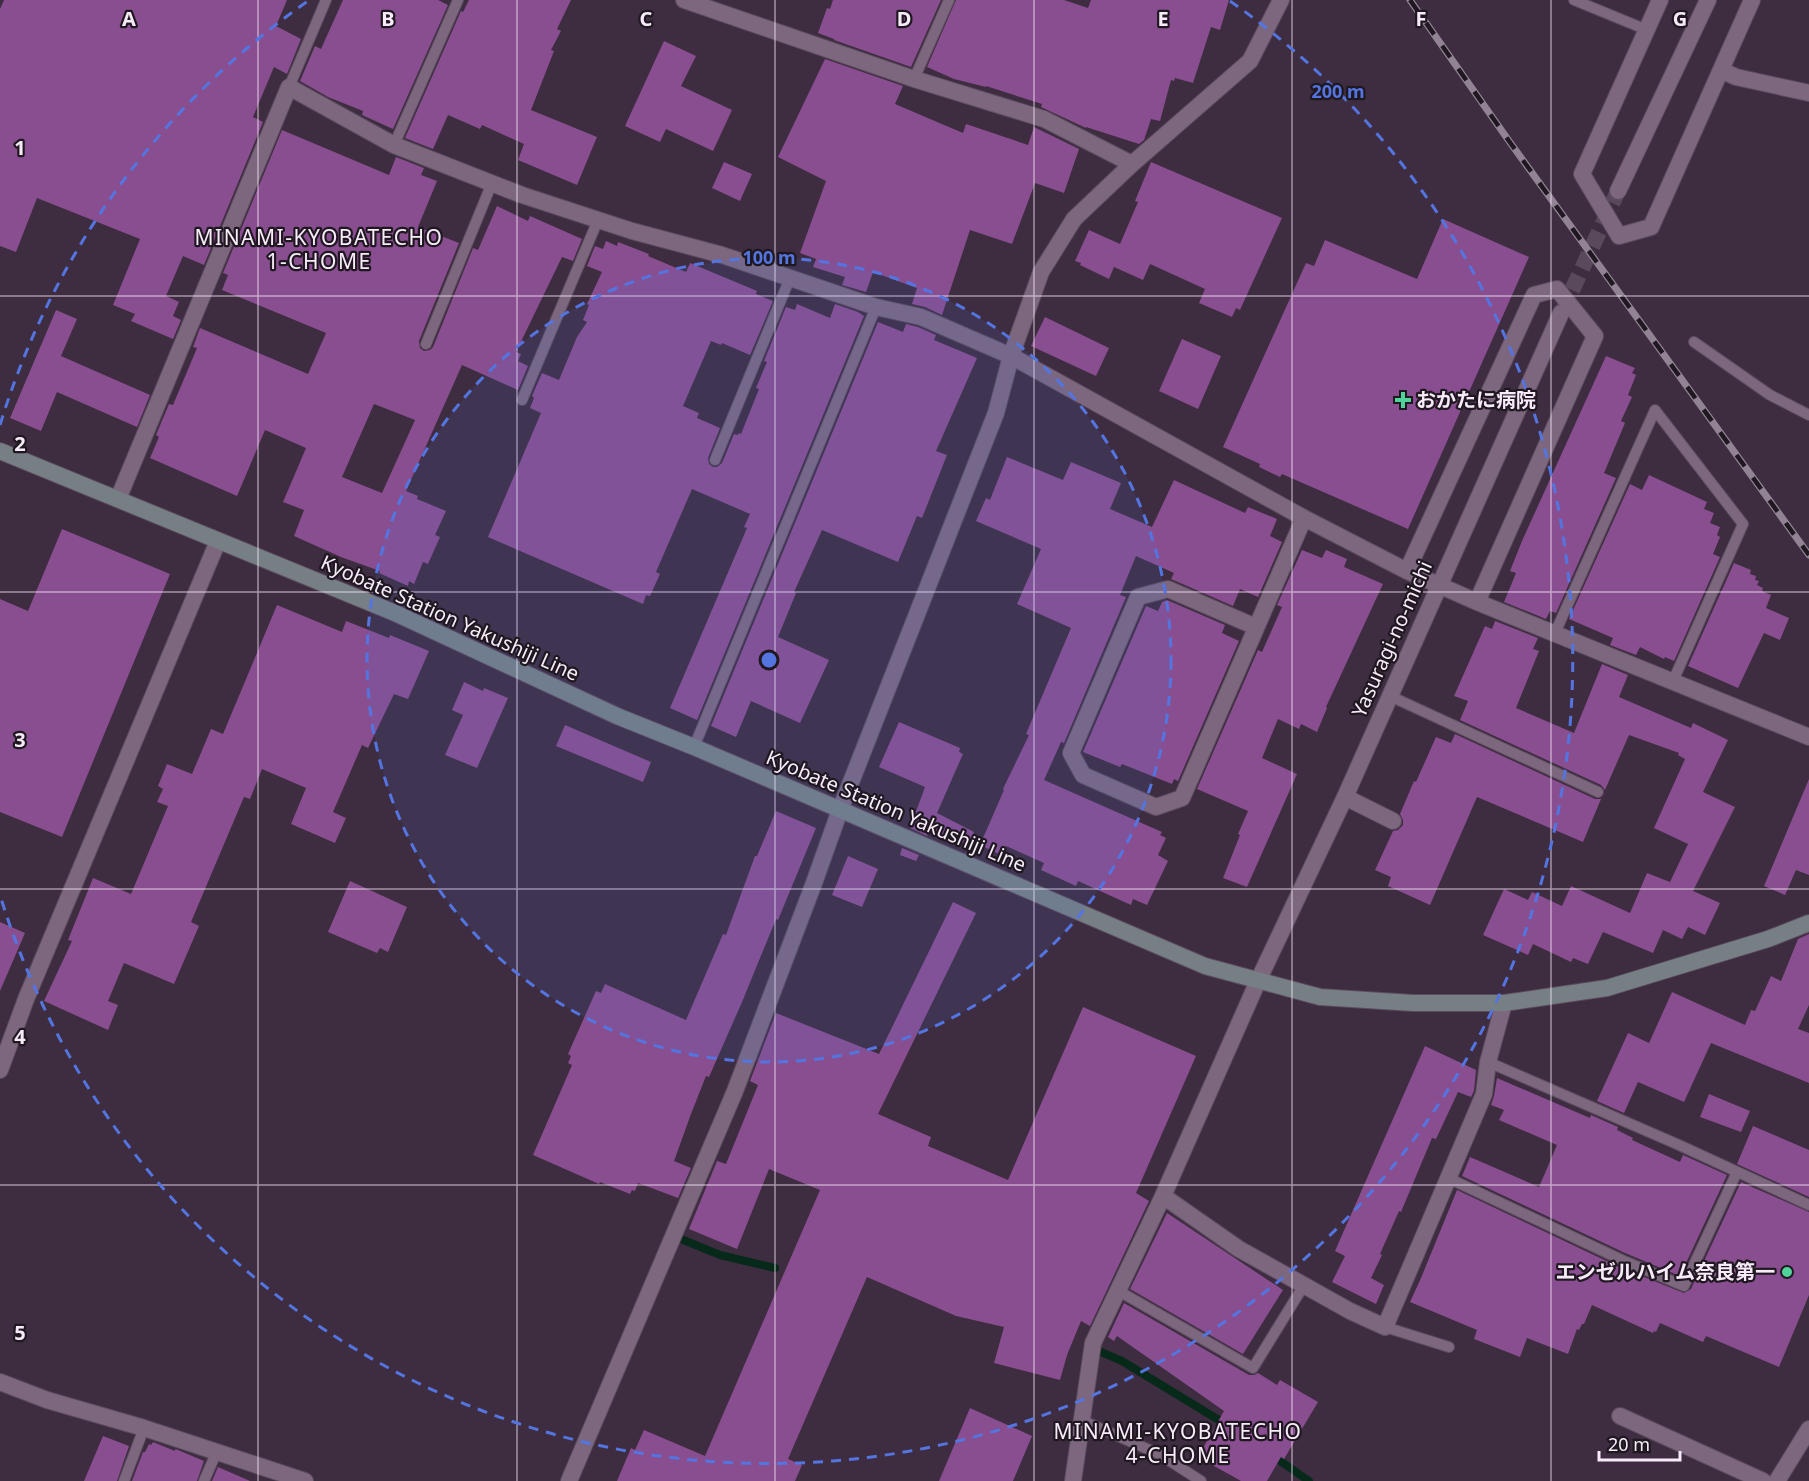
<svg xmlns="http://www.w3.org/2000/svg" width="1809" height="1481" font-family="'Noto Sans','Noto Sans JP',sans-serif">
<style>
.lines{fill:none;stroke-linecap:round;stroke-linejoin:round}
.stream{stroke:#07291a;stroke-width:8}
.building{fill:#894e90;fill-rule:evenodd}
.tertiary-tunnel{stroke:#5a495c;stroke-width:16;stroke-dasharray:16 8;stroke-linecap:butt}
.service-casing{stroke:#5c4b5e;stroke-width:12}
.minor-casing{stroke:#5c4b5e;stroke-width:18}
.tertiary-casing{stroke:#5c4b5e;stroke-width:18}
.secondary-casing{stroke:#5c4b5e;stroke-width:18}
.service{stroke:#7c677f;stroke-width:10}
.minor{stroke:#7c677f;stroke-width:16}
.tertiary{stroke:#7c677f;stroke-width:16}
.secondary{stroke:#757f84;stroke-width:16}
.rail-casing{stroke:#928394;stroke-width:7}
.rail{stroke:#201821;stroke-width:4.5;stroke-dasharray:14;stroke-linecap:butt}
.grid{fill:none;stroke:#f7ebf9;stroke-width:1.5;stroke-opacity:0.55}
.ring{fill:none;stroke:#5475e0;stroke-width:3;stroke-dasharray:10 8}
.poi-dot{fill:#4fd399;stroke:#201821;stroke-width:2}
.labels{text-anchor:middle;stroke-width:4.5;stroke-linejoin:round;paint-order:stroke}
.poi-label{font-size:20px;font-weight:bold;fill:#f7ebf9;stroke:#201821;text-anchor:start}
.street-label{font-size:20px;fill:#f7ebf9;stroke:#201821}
.neighbourhood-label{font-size:21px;letter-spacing:1.5px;fill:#f7ebf9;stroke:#201821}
.grid-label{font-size:20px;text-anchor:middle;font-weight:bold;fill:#f7ebf9;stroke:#201821;stroke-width:4.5;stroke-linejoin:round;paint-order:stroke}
.centre{fill:#5475e0;stroke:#201821;stroke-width:3}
.ring-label{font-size:18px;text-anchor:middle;font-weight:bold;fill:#5475e0;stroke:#201821;stroke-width:4.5;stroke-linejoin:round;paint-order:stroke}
</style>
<rect width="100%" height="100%" fill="#3e2c40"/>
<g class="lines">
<path class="stream" d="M681 1239 720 1255 775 1268
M1101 1352 1122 1361 1227 1425
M1270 1454 1309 1481"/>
</g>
<path class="building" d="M4 0H287L276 26 301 39 287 74 274 67 253 117 263 122 204 265 183 256 166 296 179 302 173 316 181 320 173 339 131 321 135 314 113 305 140 239 37 198 16 252 0 246V9Z
M343 0H438L448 5 393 129 362 115 363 111 328 97 300 81 315 46 321 49Z
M469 0H571L557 29 561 31 551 50 554 51 531 110 597 137 577 185 518 160 524 144 482 125 480 129 448 115 433 149 405 138 461 11 463 12Z
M833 0H941L911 67 834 40V39L818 33 827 8 830 9Z
M956 0H1064L1088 8 1091 0H1229L1220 30 1211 27 1193 83 1175 78 1174 81 1171 80 1160 121 1151 119 1144 140 1139 144 1086 127V128L1041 107 1042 104 986 86V87L954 79 927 67Z
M664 41 696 56 681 86 732 110 713 151 666 129 660 142 625 126Z
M825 59 903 86 895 104 963 133 966 124 1028 145 1034 127 1079 149 1064 193 1035 183 1012 244 970 230 942 315 925 307 912 304 917 288 873 272 866 292 842 285 845 277 813 267 816 259 800 253 826 181 778 157Z
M282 130 389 175 396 157 424 168 421 175 437 181 418 227 459 243 419 341 420 348 424 351 430 350 433 347 473 248 478 250 497 206 528 221 530 216 582 239 573 261 562 257 516 352 521 354 518 361 528 366 518 390 462 365 406 491 418 496 417 499 446 511 435 535 440 537 428 564 423 562 414 584 409 581 408 586 379 573 380 571 341 557 294 536 304 510 283 502 306 448 265 430 237 496 150 458 159 437 156 435 169 404 173 405 197 348 193 347 200 328 308 374 326 333 222 290 228 275 223 273ZM374 404 415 420 382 493 342 477Z
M724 162 752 174 740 201 712 188Z
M1151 162 1282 218 1240 310 1236 308 1232 317 1199 303 1205 289 1150 264 1143 280 1114 267 1109 279 1080 265 1081 263 1075 261 1089 230 1120 244 1138 202 1135 201Z
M1443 219 1529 257 1408 529 1282 474 1280 477 1259 467 1260 464 1223 447 1306 263 1314 266 1325 240 1417 279Z
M606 241 617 246 618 242 649 254 648 256 686 272 690 263 757 291 756 294 773 301 750 355 722 343 721 345 711 341 683 406 699 413 697 418 720 428 708 458 709 464 713 467H717L722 463 734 434 738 435 739 433 741 434 759 389 756 388 767 362 764 361 786 307 795 310 797 304 830 318 835 304 858 312 864 316 697 720 670 708 747 528 744 527 750 514 692 489 656 572 660 574 650 596 646 595 643 604 488 537 541 413 530 408 534 398 532 396 542 373 559 380 577 337 587 322 583 320 589 305 587 304 602 272 587 266 595 246 603 249Z
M56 310 77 319 61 356 150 395 137 427 57 392 41 431 10 418Z
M1045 317 1109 348 1096 376 1031 346Z
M878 322 903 332 906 324 918 327 936 335 934 340 977 358 936 451 947 455 922 518 917 516 898 562 822 530 794 592 796 593 778 637 829 660 800 723 751 701 736 737 711 726Z
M1182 339 1221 356 1198 409 1159 391Z
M1606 356 1635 368 1632 373 1636 375 1628 395 1632 397 1621 421 1625 423 1604 473 1616 478 1556 613 1550 611 1546 619 1504 602 1516 573 1510 571 1522 541Z
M1007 457 1063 480 1071 462 1121 483 1110 509 1152 527 1174 480 1245 513 1248 507 1277 519 1270 536 1282 542 1258 597 1240 589 1233 606 1171 579 1174 573 1136 556 1120 595 1126 597 1064 743 1061 742 1044 780 1162 832 1160 835 1166 838 1158 855 1168 861 1147 905 1133 899 1131 905 1078 881 1076 886 1041 870 1044 863 1006 846 1001 855 980 845 1004 790 1003 789 1029 735 1026 734 1071 628 1017 604 1041 549 976 521 986 498 990 500Z
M1649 475 1707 502 1704 509 1714 513 1710 523 1720 527 1717 535 1720 537 1713 554 1720 557 1674 661 1665 657 1664 659 1640 647 1636 655 1610 645 1613 638 1569 619 1630 484 1642 490Z
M62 529 170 574 62 837 0 812V599L28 611Z
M1302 550 1322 558 1326 550 1347 559 1344 567 1383 584 1326 707 1327 708 1317 732 1301 724 1299 729 1278 719 1262 758 1297 774 1247 887 1223 878 1240 835 1238 834 1248 811 1197 789 1258 650 1262 652 1282 607 1277 605Z
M1734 563 1751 570 1750 574 1756 576 1755 580 1759 581 1757 585 1763 588 1762 591 1771 595 1766 608 1789 618 1780 640 1764 633 1738 688 1688 666Z
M1167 600 1225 625 1222 633 1239 641 1178 781 1174 779 1172 784 1122 764 1120 767 1083 752 1146 606 1158 611 1162 602Z
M277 605 342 632 346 621 389 638 390 635 429 651 408 699 394 694 368 748 362 745 333 812 346 818 335 843 291 824 306 788 262 769 250 799 244 797 191 922 199 926 174 984 124 963 108 1001 118 1005 108 1030 44 1001 72 941 68 940 93 878 131 894 168 806 157 802 163 789 158 786 167 764 192 774 211 729 223 734Z
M1495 621 1538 638 1533 649 1539 651 1516 708 1574 733 1602 664 1628 675 1619 697 1691 728 1693 723 1728 740 1703 792 1735 807 1693 891 1720 903 1705 935 1688 927 1682 939 1663 930 1653 953 1603 932 1588 964 1573 958 1571 962 1533 944 1528 955 1483 935 1504 889 1528 900 1532 892 1562 906 1571 886 1630 913 1647 873 1670 882 1688 844 1654 828 1685 759 1678 755 1679 753 1629 735 1605 790 1601 785 1460 720 1468 701 1454 696 1485 626 1492 629Z
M464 682 483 691 484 688 508 698 477 768 445 755 463 715 452 710Z
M899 722 960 748 959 752 963 754 937 813 974 832 969 845 929 830 927 836 910 828 925 787 879 767Z
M565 725 651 762 643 782 556 746Z
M1455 734 1595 799H1601L1583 842 1477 797 1430 905 1388 886 1391 877 1375 870 1393 831 1398 830 1403 825V820L1400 814 1414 781 1416 782 1436 737 1451 743Z
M1809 779V875L1796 870 1785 895 1764 886Z
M776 811 816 828 778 920 776 919 742 1002 709 1077 706 1076 691 1114 674 1161 691 1168 678 1198 638 1183 635 1191 632 1190 630 1194 600 1182 599 1184 533 1155 572 1065 568 1063 571 1056 568 1054 596 991 601 993 605 984 686 1020 723 934 726 935 755 856H757Z
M902 848 919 855 916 861 900 855Z
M848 856 878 869 862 907 832 895Z
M350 881 407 907 388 952 380 948 377 953 328 932Z
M953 902 976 913 878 1114 931 1137 928 1146 1008 1180 1083 1007 1196 1056 1136 1193 1149 1201 1090 1326 1081 1321 1067 1355 1060 1380 994 1363 1004 1327 956 1316 867 1277 788 1459 802 1465 795 1481H617L631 1448 635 1450 644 1430 705 1456 820 1190 769 1169 737 1249 689 1229 717 1161 726 1164 758 1085 750 1081 776 1013 879 1054Z
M0 922 25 933 0 991Z
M1809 934V1005L1798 1029 1809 1033V1083L1711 1043 1684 1102 1638 1082 1624 1113 1597 1101 1628 1033 1649 1043 1672 992 1745 1025 1751 1010 1755 1011 1771 976 1781 981 1798 939Z
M1425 1046 1476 1070 1474 1091 1471 1097 1458 1092 1436 1139 1432 1138 1401 1212 1399 1211 1380 1254 1382 1255 1371 1278 1384 1285 1376 1304 1332 1282 1345 1256 1335 1251Z
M1497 1078 1590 1118 1591 1115 1618 1127 1617 1130 1633 1138 1632 1140 1680 1162 1683 1155 1727 1175 1680 1276 1625 1253 1462 1176 1470 1157 1539 1187 1557 1145 1499 1120 1504 1110 1491 1105 1494 1096Z
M1709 1094 1750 1111 1741 1132 1700 1117Z
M1753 1126 1809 1150V1197L1737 1164Z
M1741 1182 1809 1212V1295L1779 1367 1706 1336 1703 1342 1660 1323 1656 1332 1654 1331 1653 1333 1592 1305 1584 1324H1582L1579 1330 1577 1329 1568 1354 1527 1338 1520 1357 1474 1339 1477 1330 1410 1302 1421 1278 1457 1190 1619 1267 1684 1293 1691 1289Z
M1167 1213 1283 1290 1243 1354 1130 1289Z
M1124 1303 1249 1375H1254L1258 1373 1277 1385 1280 1380 1318 1402 1284 1459 1281 1457 1267 1481H1241L1198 1457 1224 1411 1117 1336 1114 1341 1108 1337Z
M970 1408 1032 1436 1013 1481H939Z
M103 1436 129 1446 117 1481H84Z
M153 1442 175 1451V1449L178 1450 204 1461 197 1481H132L143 1452H145L149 1444 151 1445Z
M218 1467 250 1481H212Z"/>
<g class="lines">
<path class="tertiary-tunnel" d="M1562 312 1618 191"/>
<defs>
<path id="service" d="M1574 0 1647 30
M914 79 949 0
M289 87 326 0
M394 145 458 0
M1694 342 1770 395 1809 415
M426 344 492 183
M522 400 598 220
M715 460 790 278
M1555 633 1655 410 1743 524 1673 681
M1390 696 1598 792
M694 747 876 307
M1488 1062 1679 1145 1809 1205
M1448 1178 1622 1260 1684 1286 1737 1172
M1117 1290 1253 1368 1304 1285
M1385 1327 1449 1347
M1081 1420 1159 1454 1201 1481
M124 1481 144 1428
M204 1481 217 1451"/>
<path id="minor" d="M684 0 914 79 1044 119 1132 164
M1660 0 1582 174 1619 236 1651 227 1752 0
M1721 70 1736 77 1809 93
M118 499 289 87 394 145 522 195 632 231 722 255 876 307 921 317 1011 356 1304 518 1407 571 1477 602 1809 737
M1407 571 1534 295 1557 289 1595 336 1477 602
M1256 627 1168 589 1138 597 1071 753 1083 775 1156 807 1182 798 1304 518
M1345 797 1393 821
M0 1070 26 999 218 541
M1163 1196 1239 1249 1350 1311 1385 1327 1484 1094 1488 1062 1504 1003
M0 1382 47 1400 144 1428 305 1481
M1620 1416 1763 1481
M1073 1481 1093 1343 1163 1196 1258 981
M1777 1481 1809 1429"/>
<path id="tertiary" d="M1618 191 1708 0
M1258 981 1345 797 1561 313
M569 1481 735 1091 814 883 840 810 996 413 1011 356 1041 272 1074 219 1132 164 1250 61 1281 0"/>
<path id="secondary" d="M0 451 395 613 617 716 694 747 1205 966 1320 997 1413 1003H1504L1607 988 1768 939 1809 923"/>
</defs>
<use href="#service" class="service-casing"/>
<use href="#minor" class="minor-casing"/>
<use href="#tertiary" class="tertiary-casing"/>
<use href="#secondary" class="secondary-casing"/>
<use href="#service" class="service"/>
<use href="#minor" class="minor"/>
<use href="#tertiary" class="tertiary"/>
<use href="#secondary" class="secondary"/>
<defs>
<path id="rail" d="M1410 0 1509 141 1809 555"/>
</defs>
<use href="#rail" class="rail-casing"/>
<use href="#rail" class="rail"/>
</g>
<path class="grid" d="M258 0V1481M517 0V1481M775 0V1481M1034 0V1481M1292 0V1481M1551 0V1481M0 296H1809M0 592H1809M0 889H1809M0 1185H1809"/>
<circle cx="769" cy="660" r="402" fill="#5475e0" fill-opacity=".12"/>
<g class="ring">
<circle cx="769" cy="660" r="402"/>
<path d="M0 425A804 804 0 0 1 308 1M1230 1A804 804 0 1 1 0 895"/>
</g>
<g class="poi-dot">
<path d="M1400 391h6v6h6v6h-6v6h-6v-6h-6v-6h6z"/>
<circle cx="1787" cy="1272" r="6"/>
</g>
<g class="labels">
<g class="poi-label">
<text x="1416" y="407">おかたに病院</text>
<text x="1775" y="1279" text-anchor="end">エンゼルハイム奈良第一</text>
</g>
<g class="street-label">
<text transform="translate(450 618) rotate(24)" y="7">Kyobate Station Yakushiji Line</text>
<text transform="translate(1392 639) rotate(-66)" y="7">Yasuragi-no-michi</text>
<text transform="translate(896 811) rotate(23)" y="7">Kyobate Station Yakushiji Line</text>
</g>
<g class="neighbourhood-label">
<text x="319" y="245">MINAMI-KYOBATECHO<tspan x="319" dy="24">1-CHOME</tspan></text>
<text x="1178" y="1439">MINAMI-KYOBATECHO<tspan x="1178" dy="24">4-CHOME</tspan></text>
</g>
</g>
<g class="grid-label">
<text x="129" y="26">A</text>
<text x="388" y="26">B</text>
<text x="646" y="26">C</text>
<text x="904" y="26">D</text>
<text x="1163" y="26">E</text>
<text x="1421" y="26">F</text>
<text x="1680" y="26">G</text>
<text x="20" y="155">1</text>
<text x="20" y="451">2</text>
<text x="20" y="747">3</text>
<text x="20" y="1044">4</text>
<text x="20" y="1340">5</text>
</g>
<circle cx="769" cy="660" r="9" class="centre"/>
<g class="ring-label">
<text x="1338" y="98">200 m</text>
<text x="769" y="264">100 m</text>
</g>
<path d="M1599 1451v9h81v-9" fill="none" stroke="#f7ebf9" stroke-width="3"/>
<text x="1608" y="1451" font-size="18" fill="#f7ebf9" stroke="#201821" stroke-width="4.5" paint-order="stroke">20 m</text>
</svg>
